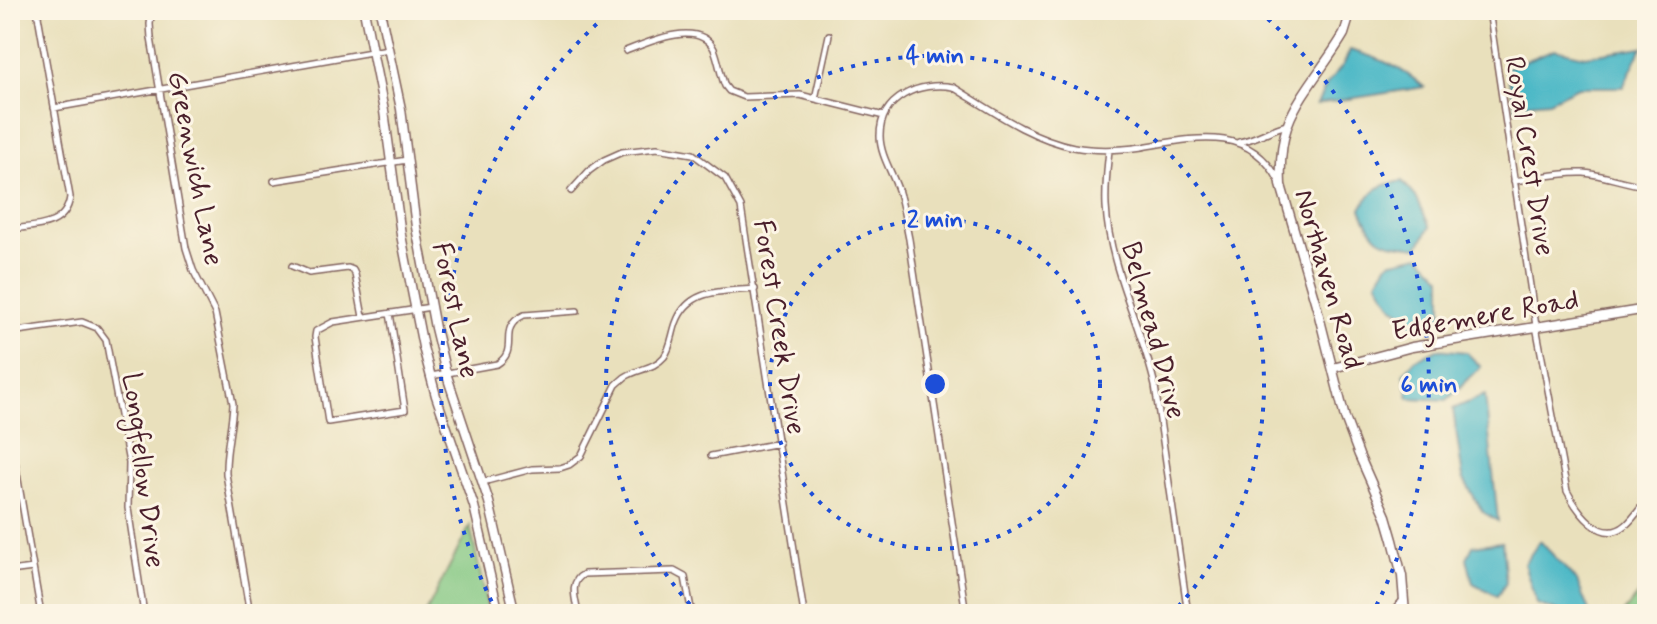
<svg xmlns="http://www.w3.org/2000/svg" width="1657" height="624" font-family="Mynerve,sans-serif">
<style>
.green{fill:#81c681;stroke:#667256;stroke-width:2}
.water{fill:#4ab7c6;stroke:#4a6b78;stroke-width:2}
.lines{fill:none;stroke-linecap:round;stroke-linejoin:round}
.street-casing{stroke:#82635e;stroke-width:8}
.secondary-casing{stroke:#82635e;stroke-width:11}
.street{stroke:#fff;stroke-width:5}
.secondary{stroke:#fff;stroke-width:8}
.ring{fill:none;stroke:#1d4ed8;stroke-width:4;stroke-dasharray:4 8}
.labels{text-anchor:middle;stroke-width:6;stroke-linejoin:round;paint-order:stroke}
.street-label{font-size:28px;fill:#4a1f2b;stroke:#fcf5e5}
.centre{fill:#1d4ed8;stroke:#fcf5e5;stroke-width:4}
.ring-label{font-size:24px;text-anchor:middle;font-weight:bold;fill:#1d4ed8;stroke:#fcf5e5;stroke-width:6;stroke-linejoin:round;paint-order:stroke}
</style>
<rect width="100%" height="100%" fill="#fcf5e5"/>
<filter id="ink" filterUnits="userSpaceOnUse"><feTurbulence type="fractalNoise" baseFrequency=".0125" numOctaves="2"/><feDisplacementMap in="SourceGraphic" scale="16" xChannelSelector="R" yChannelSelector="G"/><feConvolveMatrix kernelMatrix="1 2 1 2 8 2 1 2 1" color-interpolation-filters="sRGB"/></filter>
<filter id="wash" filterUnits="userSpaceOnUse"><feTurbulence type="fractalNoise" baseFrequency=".006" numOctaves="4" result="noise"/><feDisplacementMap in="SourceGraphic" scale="32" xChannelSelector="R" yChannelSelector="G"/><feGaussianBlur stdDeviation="1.8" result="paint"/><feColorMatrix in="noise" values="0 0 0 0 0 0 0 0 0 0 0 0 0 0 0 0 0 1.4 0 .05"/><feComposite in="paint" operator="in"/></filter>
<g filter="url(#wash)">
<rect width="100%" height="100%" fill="#e9e0bc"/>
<path class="green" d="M470 526 489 614H425Z
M1647 585V614H1622Z"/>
<path class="water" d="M1642 47 1623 87H1578L1549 101 1527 103 1516 110 1506 68 1555 49 1585 56Z
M1350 50C1379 58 1401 67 1424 87L1317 104 1327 84 1344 64Z
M1402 181 1416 197 1430 227 1418 247C1382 242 1376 245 1361 209 1372 188 1380 185 1402 181Z
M1420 255 1442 277V315L1429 324 1409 326 1407 315 1393 307 1377 281 1389 262Z
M1437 349 1466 352 1481 367 1447 400 1409 398 1404 373 1415 360Z
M1485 395 1498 521 1483 512 1463 478 1453 409Z
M1540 541 1577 581 1590 614H1565L1537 604 1524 564Z
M1502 542 1506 583 1497 596 1473 583 1467 558 1473 546Z"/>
</g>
<g filter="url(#ink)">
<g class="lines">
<defs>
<path id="street" d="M152 10 150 24 151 38 186 248 193 270 215 313 233 404C232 428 225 450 226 474L250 614
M1489 10 1536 326 1567 491C1577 510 1601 546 1626 525 1634 518 1640 508 1647 500
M626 51C648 42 699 19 714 49 719 61 720 74 725 86L729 91 744 97 800 95 884 116
M815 99 829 35
M54 108 388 49
M1239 142C1257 139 1270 129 1287 125
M1109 150C1107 169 1105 187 1106 206 1109 269 1142 326 1155 386L1188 614
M274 181 407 160
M1514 181C1537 178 1561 172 1584 173 1605 175 1626 184 1647 186
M571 191 589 171 604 160 622 152 657 148 693 154 725 178 741 207 804 614
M10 229C35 226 66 228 70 197L37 10
M292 266 309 273 348 268 353 270 355 274 363 317
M390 313 405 410 328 422 315 337 316 331 333 322 431 307
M10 332 82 322 97 328 106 340 129 463 128 508 144 614
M431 376 497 364C521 349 495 329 524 315L577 311
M10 433 41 614
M711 456 779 443
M483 482 532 469 560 468 569 465 581 456 616 385C617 384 625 377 625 377 637 369 654 369 664 357 671 348 672 334 676 323 689 287 724 292 755 289
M10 571 33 568
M578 614C576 600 568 582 584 574L674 571 685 577 692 614
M966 614 909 239C906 225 904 210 900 196 895 176 880 157 880 136 880 97 920 81 953 87 991 110 1029 138 1074 147 1096 151 1120 150 1142 147 1195 138 1249 124 1279 181
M1391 614 1402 601"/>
<path id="secondary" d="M364 10 384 111 401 235 423 347 436 396 474 506 499 614
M380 10 401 109 416 227 435 328 446 373 489 502 515 614
M1346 10 1348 21 1344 34C1328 62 1299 94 1288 124 1281 143 1280 164 1281 185L1317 308 1345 418 1359 455 1386 516 1393 540 1402 576 1405 614
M1333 368 1412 347 1647 309"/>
</defs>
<use href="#street" class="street-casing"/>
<use href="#secondary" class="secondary-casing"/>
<use href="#street" class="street"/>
<use href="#secondary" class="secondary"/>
</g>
</g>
<g class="ring">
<circle cx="935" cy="384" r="165"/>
<path d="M698 613A329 329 0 1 1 1172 613"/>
<path d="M497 612A494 494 0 0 1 611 11M1259 11A494 494 0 0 1 1373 612"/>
</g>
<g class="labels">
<g class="street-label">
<text transform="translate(1531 156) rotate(81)" y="10">Royal Crest Drive</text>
<text transform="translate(197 168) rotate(79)" y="10">Greenwich Lane</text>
<text transform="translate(1330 279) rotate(74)" y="10">Northaven Road</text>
<text transform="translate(457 310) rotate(78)" y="10">Forest Lane</text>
<text transform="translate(1485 314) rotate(-10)" y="10">Edgemere Road</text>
<text transform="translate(781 327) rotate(81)" y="10">Forest Creek Drive</text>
<text transform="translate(1155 330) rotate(75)" y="10">Belmead Drive</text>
<text transform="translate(145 470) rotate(83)" y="10">Longfellow Drive</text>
</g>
</g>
<circle cx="935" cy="384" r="12" class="centre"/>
<g class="ring-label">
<text x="935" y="63">4 min</text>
<text x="935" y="227">2 min</text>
<text x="1429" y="392">6 min</text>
</g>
<rect width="1657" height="624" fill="none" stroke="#fcf5e5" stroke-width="40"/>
</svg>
